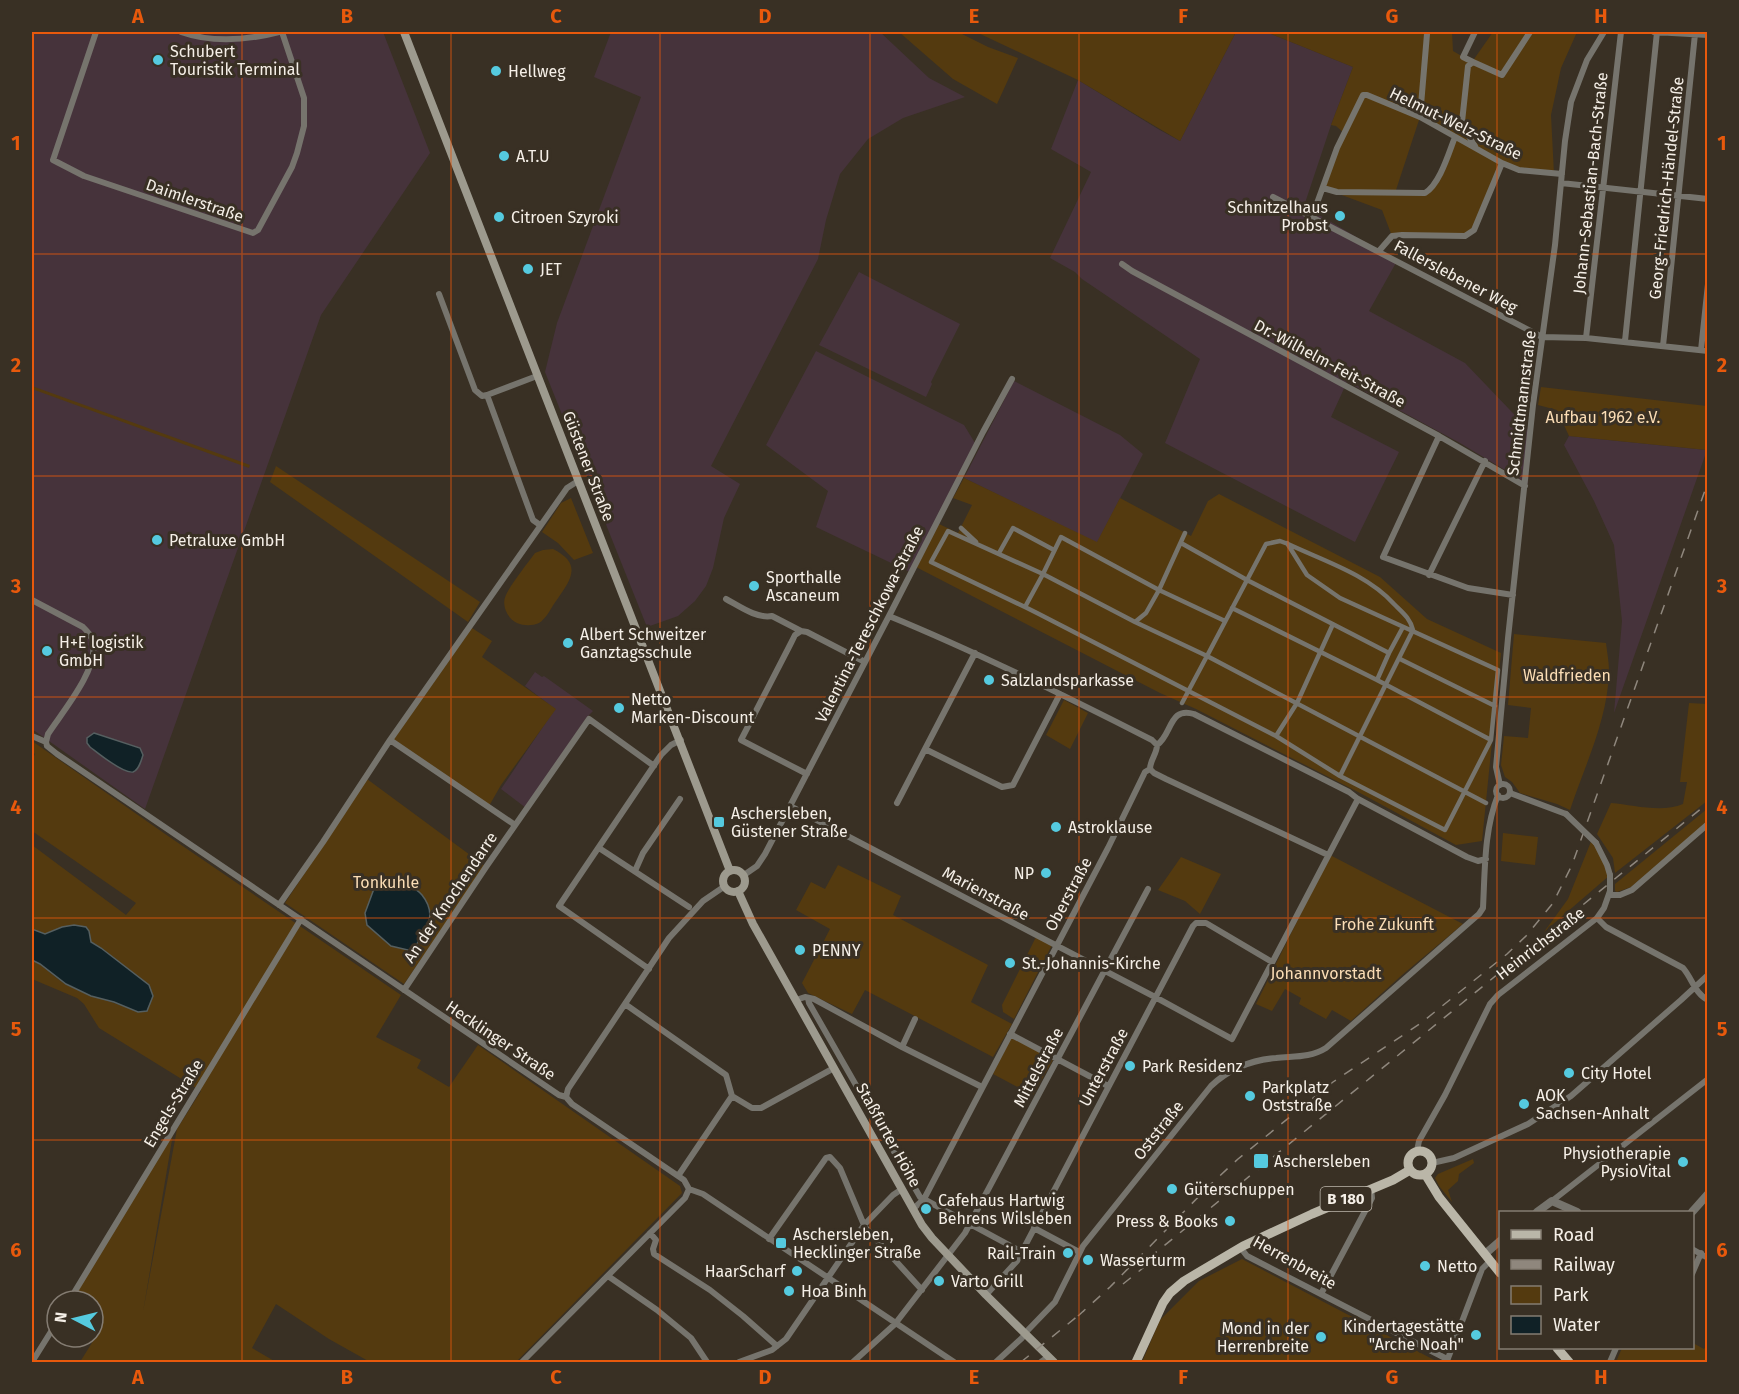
<svg xmlns="http://www.w3.org/2000/svg" width="1739" height="1394" font-family="'Fira Sans',sans-serif">
<style>
.industrial{fill:#46333b}
.green{fill:#543a0f;fill-rule:evenodd}
.water{fill:#102126;stroke:#555f60;stroke-width:1.5}
.lines{fill:none;stroke-linecap:round;stroke-linejoin:round}
.pedestrian{stroke:#76746d;stroke-width:4.5}
.minor{stroke:#76746d;stroke-width:6}
.tertiary{stroke:#76746d;stroke-width:8}
.secondary{stroke:#9d9a8e;stroke-width:8}
.primary{stroke:#bab6a8;stroke-width:9}
.rail{stroke:#8f877d;stroke-width:1.5;stroke-dasharray:10 10;stroke-linecap:butt}
.minor-bridge{stroke:#76746d;stroke-width:6}
.grid{fill:none;stroke:#e8590c;stroke-width:1.5;stroke-opacity:0.55}
.poi-dot{fill:#55cadf;stroke:#393024;stroke-width:2}
.labels{text-anchor:middle;stroke-width:6;stroke-linejoin:round;paint-order:stroke}
.shield{fill:#393024;stroke:#bdb6ac;stroke-width:1.5}
.shield-label{font-size:15px;font-weight:bold;fill:#f5efe7}
.poi-label{font-size:16px;fill:#f5efe7;stroke:#393024;text-anchor:start}
.street-label{font-size:16px;fill:#f5efe7;stroke:#393024}
.park-label{font-size:16px;fill:#fbddb5;stroke:#393024}
.neatline{fill:none;stroke:#e8590c;stroke-width:2}
.grid-label{font-size:20px;text-anchor:middle;font-weight:bold;fill:#e8590c}
</style>
<rect width="100%" height="100%" fill="#393024"/>
<path class="industrial" d="M32 32H383L430 153 321 315 145 809 32 729Z
M611 32H880L929 78 965 97 903 118 868 139 840 174 826 220 818 259 711 466 740 484 724 518 713 568 706 586 695 601 678 616 647 627 545 372 557 323 641 97 594 77Z
M1236 32H1266L1353 67 1331 125 1304 206 1397 261 1369 311 1465 363 1531 432 1528 484 1460 443 1347 382 1331 417 1399 452 1355 542 1165 443 1200 359 1082 279 1075 272 1050 258 1091 172 1051 149 1078 80 1158 129 1180 141Z
M859 272 960 324 931 382 932 384 926 397 819 345Z
M816 351 964 425 975 443 912 573 816 527 828 491 766 445Z
M1014 381 1120 435 1143 454 1097 543 964 478Z
M1569 436 1707 450 1614 713 1622 621 1614 545 1594 501 1564 445Z
M535 672 542 677 544 676 593 711 586 718 526 808 501 789 555 709 525 686Z"/>
<path class="green" d="M899 32H958L988 47 1018 58 997 104 953 79Z
M976 32H1236L1180 141 1078 80Z
M1266 32H1452L1453 51 1472 62 1493 32H1577L1561 68 1551 115 1554 174 1519 170 1502 163 1474 230 1465 236H1392L1382 210 1323 188 1345 134 1336 126 1331 125 1353 67ZM1420 117 1455 137 1430 190 1395 193Z
M32 386 250 465 249 468 32 389Z
M1541 387 1707 406V450L1569 436 1557 410 1538 405Z
M276 466 480 602 468 622 270 482Z
M964 478 1097 542 1120 498 1191 536 1208 501 1219 494 1380 577 1427 619 1501 653 1482 841 1456 845 1360 793 1196 709 1160 693 916 567 939 524 958 533 972 505 953 498Z
M571 498 593 553 574 560 558 543 542 532 561 503Z
M553 549C583 564 571 580 556 601 551 608 546 619 539 623 532 626 524 626 517 623 507 618 501 605 506 595 511 584 527 564 535 553L543 550Z
M472 628 492 641 482 657 556 709 501 785 489 806 393 740Z
M1514 634 1606 643C1607 652 1609 662 1609 671 1608 719 1585 765 1570 810L1557 804 1520 793 1512 782 1505 777 1501 765 1504 736 1528 738 1531 708 1508 705Z
M1064 700 1088 713 1070 749 1046 735Z
M1689 703 1707 704V801L1615 873 1613 858 1597 834 1611 803C1633 805 1662 813 1683 804L1687 782H1680Z
M32 741 168 836 401 995 376 1037 421 1060 417 1068 449 1087 478 1045 680 1186 682 1193 516 1362H370L329 1339 276 1304 252 1348 276 1362H80L95 1338 93 1336V1301H69L174 1128 143 1312 177 1129 201 1091 99 1028 84 1004 77 998 32 979V960C45 966 54 978 67 985 90 997 115 1002 138 1012L153 996 149 985 101 948 91 942 89 931 86 927C68 924 62 930 45 934L32 929V845L126 915 136 903 32 831V760L35 754 32 752Z
M367 779 485 866 404 984 285 903Z
M1707 809V822L1631 887 1617 892 1615 891V884Z
M1503 833 1538 837 1535 865 1501 861Z
M1592 839 1610 875 1544 932 1568 899Z
M1330 855 1463 924 1402 975 1351 1021 1332 1010 1326 1019 1299 1004 1301 998 1285 989 1272 1011 1256 1004Z
M1181 857 1221 874 1200 914 1185 901 1158 890Z
M838 865 901 896 893 915 988 965 971 1002 1012 1024 993 1057 865 990 852 1014 808 993 802 983 830 929 796 910 811 882 825 889Z
M1036 937 1052 945 1014 1019 1003 1012 1002 1005Z
M1011 1038 1054 1058 1033 1095 993 1074Z
M1473 1159 1474 1163 1459 1174 1458 1181 1448 1190 1452 1202 1439 1186 1435 1178 1438 1174Z
M1242 1259 1438 1362H1142L1160 1320 1199 1281Z
M1693 1343 1704 1349 1707 1344V1362H1616L1622 1348H1692Z"/>
<path class="water" d="M94 733 140 748 143 755C141 761 139 770 133 772 123 774 98 753 90 747L87 743V738Z
M398 878C405 883 416 888 422 895 439 916 425 932 412 951L391 946 367 925 365 913 375 886 380 882Z
M74 925 86 927 89 931 91 942 101 948 149 985 153 996 147 1011 138 1012 114 1002 91 996 66 984 40 964 32 960V929L45 934 62 927Z"/>
<g class="lines">
<path class="pedestrian" d="M961 528 976 542
M1185 533 1159 590 1225 621
M1061 537 1159 590 1146 613 1135 622 1043 574Z
M1181 543 1247 580 1389 653 1403 627
M1287 543 1307 575 1340 598 1498 670 1491 740
M999 553 1013 528 1054 550
M1025 607 1043 574 948 531 931 562 1025 607 1037 613 1276 736 1340 776 1445 830 1491 740 1377 680 1389 653
M1232 608 1377 680
M1135 622 1207 656 1266 544 1280 541 1288 544C1324 561 1367 574 1394 604 1403 613 1410 618 1413 630L1340 776
M1400 659 1495 706
M1182 703 1207 656 1486 803
M1276 736 1297 703 1333 624"/>
<path class="minor" d="M96 32 53 160 84 176 253 233 258 230 292 167 297 153 304 126V98L282 32
M181 32C212 43 248 40 279 32
M1654 32 1708 35
M1473 62 1463 57 1475 32
M1420 117 1427 34 1426 32
M1475 146 1468 135 1462 122 1468 66 1473 62 1502 75 1530 32
M1561 183 1708 199
M1323 188 1337 192 1425 193C1440 184 1449 152 1455 137
M1273 197 1542 337 1586 338 1708 351
M1312 217 1337 148 1363 95H1367L1420 117 1502 163 1519 170 1562 174
M1379 251 1392 236 1402 235 1465 236 1474 230 1502 163
M1122 264 1132 271 1439 436 1525 486
M439 294 475 390 482 396 487 395 533 520 540 525
M1586 338 1621 32
M1625 341 1657 32
M1663 346 1695 34
M1701 350 1708 284
M487 395 537 376
M1439 436 1383 557 1468 588 1513 595
M1429 575 1485 461
M726 599C739 606 757 619 772 616L801 631
M32 600 83 627C88 632 92 636 93 643 98 670 63 711 48 734L46 742
M889 616C979 653 1066 696 1152 740L1157 745
M975 653 925 749 1002 787 1013 785 1060 694
M32 736 46 742 47 746 57 754 559 1095 566 1097 572 1104 684 1180 689 1189
M390 740 515 825
M1150 769 1154 773 1166 779 1328 855
M807 774 741 740 790 645 795 635 801 631 807 632 865 662
M1496 791a7 7 0 1 1 14 0a7 7 0 1 1-14 0Z
M1500 785 1496 767 1508 638 1533 405 1555 245 1565 141 1571 102 1587 60 1604 32
M1510 793 1566 814
M897 803 925 749
M790 806 1155 997 1232 1039 1358 799
M1596 843 1607 865 1610 875
M599 848 689 907
M635 871 643 853 680 799
M744 875 757 866 765 854 889 616 983 432 1012 379
M1609 895H1620L1632 890 1708 824
M279 905 323 842 390 740 567 488 578 481
M1597 918 1606 927 1683 968C1692 978 1695 994 1708 1000
M649 969 559 906 661 755 671 745 681 740
M404 990 486 867 589 719 654 766
M808 998 809 1003 920 1197 1022 1252
M796 1000 805 997 814 999 902 1047 982 1087
M625 1004 726 1075 732 1096 678 1176
M1010 1034 1108 1086
M902 1047 915 1019
M732 1096 752 1108H761L834 1068
M566 1097 568 1089 669 938 703 901 725 886
M1417 1151 1419 1141 1445 1095 1490 1004 1498 995 1597 918 1604 908 1610 891
M1432 1163 1454 1158 1528 1124 1571 1096 1681 1000 1708 975
M689 1189 703 1194 954 1362
M1552 1201 1708 1079
M913 1209 924 1199 1108 848 1145 772 1150 769C1150 760 1157 754 1157 745 1172 735 1169 706 1194 714L1349 792 1358 799 1467 857 1478 861 1486 859
M864 1226 922 1290
M1034 1228 1079 1252
M650 1233 656 1240 653 1249 654 1254 710 1290 743 1316 777 1346
M769 1239 826 1158 830 1157 840 1168 864 1225
M1240 1247 1247 1256 1447 1359
M1692 1249 1708 1258
M1692 1274 1701 1253
M608 1276 657 1310 691 1338 707 1362
M1321 1294 1372 1198 1371 1188
M986 1295 1017 1261 1193 926 1196 923H1206L1272 962
M69 1301 301 919
M1447 1361 1482 1269 1490 1261
M32 1362 57 1322
M522 1362 685 1198 689 1189
M739 1362 772 1350 786 1339 864 1225 893 1195 902 1189
M853 1362 895 1324 965 1233 1148 889
M996 1362 1022 1338 1028 1330 1055 1302 1083 1246 1211 1086C1229 1069 1251 1060 1276 1058 1294 1056 1310 1058 1326 1048L1479 914 1483 908C1485 870 1484 830 1498 795
M1041 1362 1048 1357
M1610 1362 1616 1348"/>
<path class="tertiary" d="M1537 1212 1552 1201 1577 1212
M1692 1212 1708 1194
M1485 1254 1500 1241"/>
<path class="secondary" d="M404 32 730 871
M723 881a11 11 0 1 1 22 0a11 11 0 1 1-22 0Z
M738 891 753 924 922 1225 932 1238 986 1295 1054 1362"/>
<path class="primary" d="M1408 1163a12 12 0 1 1 24 0a12 12 0 1 1-24 0Z
M1425 1174 1439 1197 1500 1273
M1557 1348 1569 1362
M1136 1362 1163 1303 1170 1293 1184 1281 1243 1246 1312 1214 1393 1180 1410 1170"/>
<path class="rail" d="M1149 1258 1708 803
M1123 1284 1158 1256
M1078 1316 1110 1287 1212 1183 1238 1159 1333 1082 1421 1023 1507 954 1526 936 1553 903 1572 865 1708 482
M1021 1362 1084 1311"/>
<path class="minor-bridge" d="M1566 814 1596 843
M1610 891V875"/>
</g>
<path class="grid" d="M242 32V1362M451 32V1362M660 32V1362M870 32V1362M1079 32V1362M1288 32V1362M1497 32V1362M32 254H1708M32 476H1708M32 697H1708M32 918H1708M32 1140H1708"/>
<g class="poi-dot">
<circle cx="158" cy="60" r="6"/>
<circle cx="496" cy="71" r="6"/>
<circle cx="504" cy="156" r="6"/>
<circle cx="1340" cy="216" r="6"/>
<circle cx="499" cy="217" r="6"/>
<circle cx="528" cy="269" r="6"/>
<circle cx="157" cy="540" r="6"/>
<circle cx="754" cy="586" r="6"/>
<circle cx="568" cy="643" r="6"/>
<circle cx="47" cy="651" r="6"/>
<circle cx="989" cy="680" r="6"/>
<circle cx="619" cy="708" r="6"/>
<rect x="713" y="816" width="12" height="12" rx="3"/>
<circle cx="1056" cy="827" r="6"/>
<circle cx="1046" cy="873" r="6"/>
<circle cx="800" cy="950" r="6"/>
<circle cx="1010" cy="963" r="6"/>
<circle cx="1130" cy="1066" r="6"/>
<circle cx="1569" cy="1073" r="6"/>
<circle cx="1250" cy="1096" r="6"/>
<circle cx="1524" cy="1104" r="6"/>
<rect x="1253" y="1153" width="16" height="16" rx="3"/>
<circle cx="1683" cy="1162" r="6"/>
<circle cx="1172" cy="1189" r="6"/>
<circle cx="926" cy="1209" r="6"/>
<circle cx="1230" cy="1221" r="6"/>
<rect x="775" y="1237" width="12" height="12" rx="3"/>
<circle cx="1068" cy="1253" r="6"/>
<circle cx="1088" cy="1260" r="6"/>
<circle cx="1425" cy="1266" r="6"/>
<circle cx="797" cy="1271" r="6"/>
<circle cx="939" cy="1281" r="6"/>
<circle cx="789" cy="1291" r="6"/>
<circle cx="1476" cy="1335" r="6"/>
<circle cx="1321" cy="1337" r="6"/>
</g>
<g class="labels">
<rect class="shield" x="1320.5" y="1187" width="51" height="24" rx="4.5"/>
<g class="shield-label">
<text x="1346" y="1204">B 180</text>
</g>
<g class="poi-label">
<text x="170" y="57">Schubert<tspan x="170" dy="18">Touristik Terminal</tspan></text>
<text x="508" y="77">Hellweg</text>
<text x="516" y="162">A.T.U</text>
<text x="1328" y="213" text-anchor="end">Schnitzelhaus<tspan x="1328" dy="18">Probst</tspan></text>
<text x="511" y="223">Citroen Szyroki</text>
<text x="540" y="275">JET</text>
<text x="169" y="546">Petraluxe GmbH</text>
<text x="766" y="583">Sporthalle<tspan x="766" dy="18">Ascaneum</tspan></text>
<text x="580" y="640">Albert Schweitzer<tspan x="580" dy="18">Ganztagsschule</tspan></text>
<text x="59" y="648">H+E logistik<tspan x="59" dy="18">GmbH</tspan></text>
<text x="1001" y="686">Salzlandsparkasse</text>
<text x="631" y="705">Netto<tspan x="631" dy="18">Marken-Discount</tspan></text>
<text x="731" y="819">Aschersleben,<tspan x="731" dy="18">Güstener Straße</tspan></text>
<text x="1068" y="833">Astroklause</text>
<text x="1034" y="879" text-anchor="end">NP</text>
<text x="812" y="956">PENNY</text>
<text x="1022" y="969">St.-Johannis-Kirche</text>
<text x="1142" y="1072">Park Residenz</text>
<text x="1581" y="1079">City Hotel</text>
<text x="1262" y="1093">Parkplatz<tspan x="1262" dy="18">Oststraße</tspan></text>
<text x="1536" y="1101">AOK<tspan x="1536" dy="18">Sachsen-Anhalt</tspan></text>
<text x="1671" y="1159" text-anchor="end">Physiotherapie<tspan x="1671" dy="18">PysioVital</tspan></text>
<text x="1274" y="1167">Aschersleben</text>
<text x="1184" y="1195">Güterschuppen</text>
<text x="938" y="1206">Cafehaus Hartwig<tspan x="938" dy="18">Behrens Wilsleben</tspan></text>
<text x="1218" y="1227" text-anchor="end">Press &amp; Books</text>
<text x="793" y="1240">Aschersleben,<tspan x="793" dy="18">Hecklinger Straße</tspan></text>
<text x="1056" y="1259" text-anchor="end">Rail-Train</text>
<text x="1100" y="1266">Wasserturm</text>
<text x="1437" y="1272">Netto</text>
<text x="785" y="1277" text-anchor="end">HaarScharf</text>
<text x="951" y="1287">Varto Grill</text>
<text x="801" y="1297">Hoa Binh</text>
<text x="1464" y="1332" text-anchor="end">Kindertagestätte<tspan x="1464" dy="18">"Arche Noah"</tspan></text>
<text x="1309" y="1334" text-anchor="end">Mond in der<tspan x="1309" dy="18">Herrenbreite</tspan></text>
</g>
<g class="street-label">
<text transform="translate(1456 123) rotate(26)" y="6">Helmut-Welz-Straße</text>
<text transform="translate(1590 183) rotate(-84)" y="6">Johann-Sebastian-Bach-Straße</text>
<text transform="translate(1666 188) rotate(-84)" y="6">Georg-Friedrich-Händel-Straße</text>
<text transform="translate(195 200) rotate(19)" y="6">Daimlerstraße</text>
<text transform="translate(1456 276) rotate(28)" y="6">Fallerslebener Weg</text>
<text transform="translate(1330 363) rotate(28)" y="6">Dr.-Wilhelm-Feit-Straße</text>
<text transform="translate(1521 403) rotate(-83)" y="6">Schmidtmannstraße</text>
<text transform="translate(589 466) rotate(69)" y="6">Güstener Straße</text>
<text transform="translate(869 624) rotate(-63)" y="6">Valentina-Tereschkowa-Straße</text>
<text transform="translate(986 893) rotate(28)" y="6">Marienstraße</text>
<text transform="translate(1068 894) rotate(-62)" y="6">Oberstraße</text>
<text transform="translate(450 897) rotate(-56)" y="6">An der Knochendarre</text>
<text transform="translate(1540 943) rotate(-38)" y="6">Heinrichstraße</text>
<text transform="translate(501 1040) rotate(34)" y="6">Hecklinger Straße</text>
<text transform="translate(1038 1067) rotate(-62)" y="6">Mittelstraße</text>
<text transform="translate(1103 1067) rotate(-62)" y="6">Unterstraße</text>
<text transform="translate(173 1103) rotate(-59)" y="6">Engels-Straße</text>
<text transform="translate(1158 1130) rotate(-52)" y="6">Oststraße</text>
<text transform="translate(889 1135) rotate(61)" y="6">Staßfurter Höhe</text>
<text transform="translate(1295 1262) rotate(29)" y="6">Herrenbreite</text>
</g>
<g class="park-label">
<text x="1603" y="423">Aufbau 1962 e.V.</text>
<text x="1567" y="681">Waldfrieden</text>
<text x="386" y="888">Tonkuhle</text>
<text x="1384" y="930">Frohe Zukunft</text>
<text x="1326" y="979">Johannvorstadt</text>
</g>
</g>
<rect width="1739" height="1394" fill="none" stroke="#393024" stroke-width="66"/>
<rect x="1499" y="1211" width="195" height="138" fill="#393024" stroke="#847c72" stroke-width="1.5"/>
<rect x="1511" y="1230" width="30" height="9" fill="#bab6a8" stroke="#847c72" stroke-width="1.5"/>
<text x="1553" y="1241" font-size="18" fill="#f5efe7">Road</text>
<rect x="1511" y="1260" width="30" height="9" fill="#8f877d" stroke="#847c72" stroke-width="1.5"/>
<text x="1553" y="1271" font-size="18" fill="#f5efe7">Railway</text>
<rect x="1511" y="1286" width="30" height="18" fill="#543a0f" stroke="#847c72" stroke-width="1.5"/>
<text x="1553" y="1301" font-size="18" fill="#f5efe7">Park</text>
<rect x="1511" y="1316" width="30" height="18" fill="#102126" stroke="#847c72" stroke-width="1.5"/>
<text x="1553" y="1331" font-size="18" fill="#f5efe7">Water</text>
<g transform="translate(75 1319) rotate(277)"><circle r="28" fill="#393024" stroke="#847c72" stroke-width="1.5"/>
<path d="M0-4.5L10 22L0 15L-10 22Z" fill="#55cadf"/>
<text y="-9" font-size="16" font-weight="bold" text-anchor="middle" fill="#f5efe7">N</text>
</g>
<rect x="33" y="33" width="1673" height="1328" class="neatline"/>
<g class="grid-label">
<text x="138" y="23">A</text>
<text x="347" y="23">B</text>
<text x="556" y="23">C</text>
<text x="765" y="23">D</text>
<text x="974" y="23">E</text>
<text x="1183" y="23">F</text>
<text x="1392" y="23">G</text>
<text x="1601" y="23">H</text>
<text x="16" y="150">1</text>
<text x="1722" y="150">1</text>
<text x="16" y="372">2</text>
<text x="1722" y="372">2</text>
<text x="16" y="593">3</text>
<text x="1722" y="593">3</text>
<text x="16" y="814">4</text>
<text x="1722" y="814">4</text>
<text x="16" y="1036">5</text>
<text x="1722" y="1036">5</text>
<text x="16" y="1257">6</text>
<text x="1722" y="1257">6</text>
<text x="138" y="1384">A</text>
<text x="347" y="1384">B</text>
<text x="556" y="1384">C</text>
<text x="765" y="1384">D</text>
<text x="974" y="1384">E</text>
<text x="1183" y="1384">F</text>
<text x="1392" y="1384">G</text>
<text x="1601" y="1384">H</text>
</g>
</svg>
